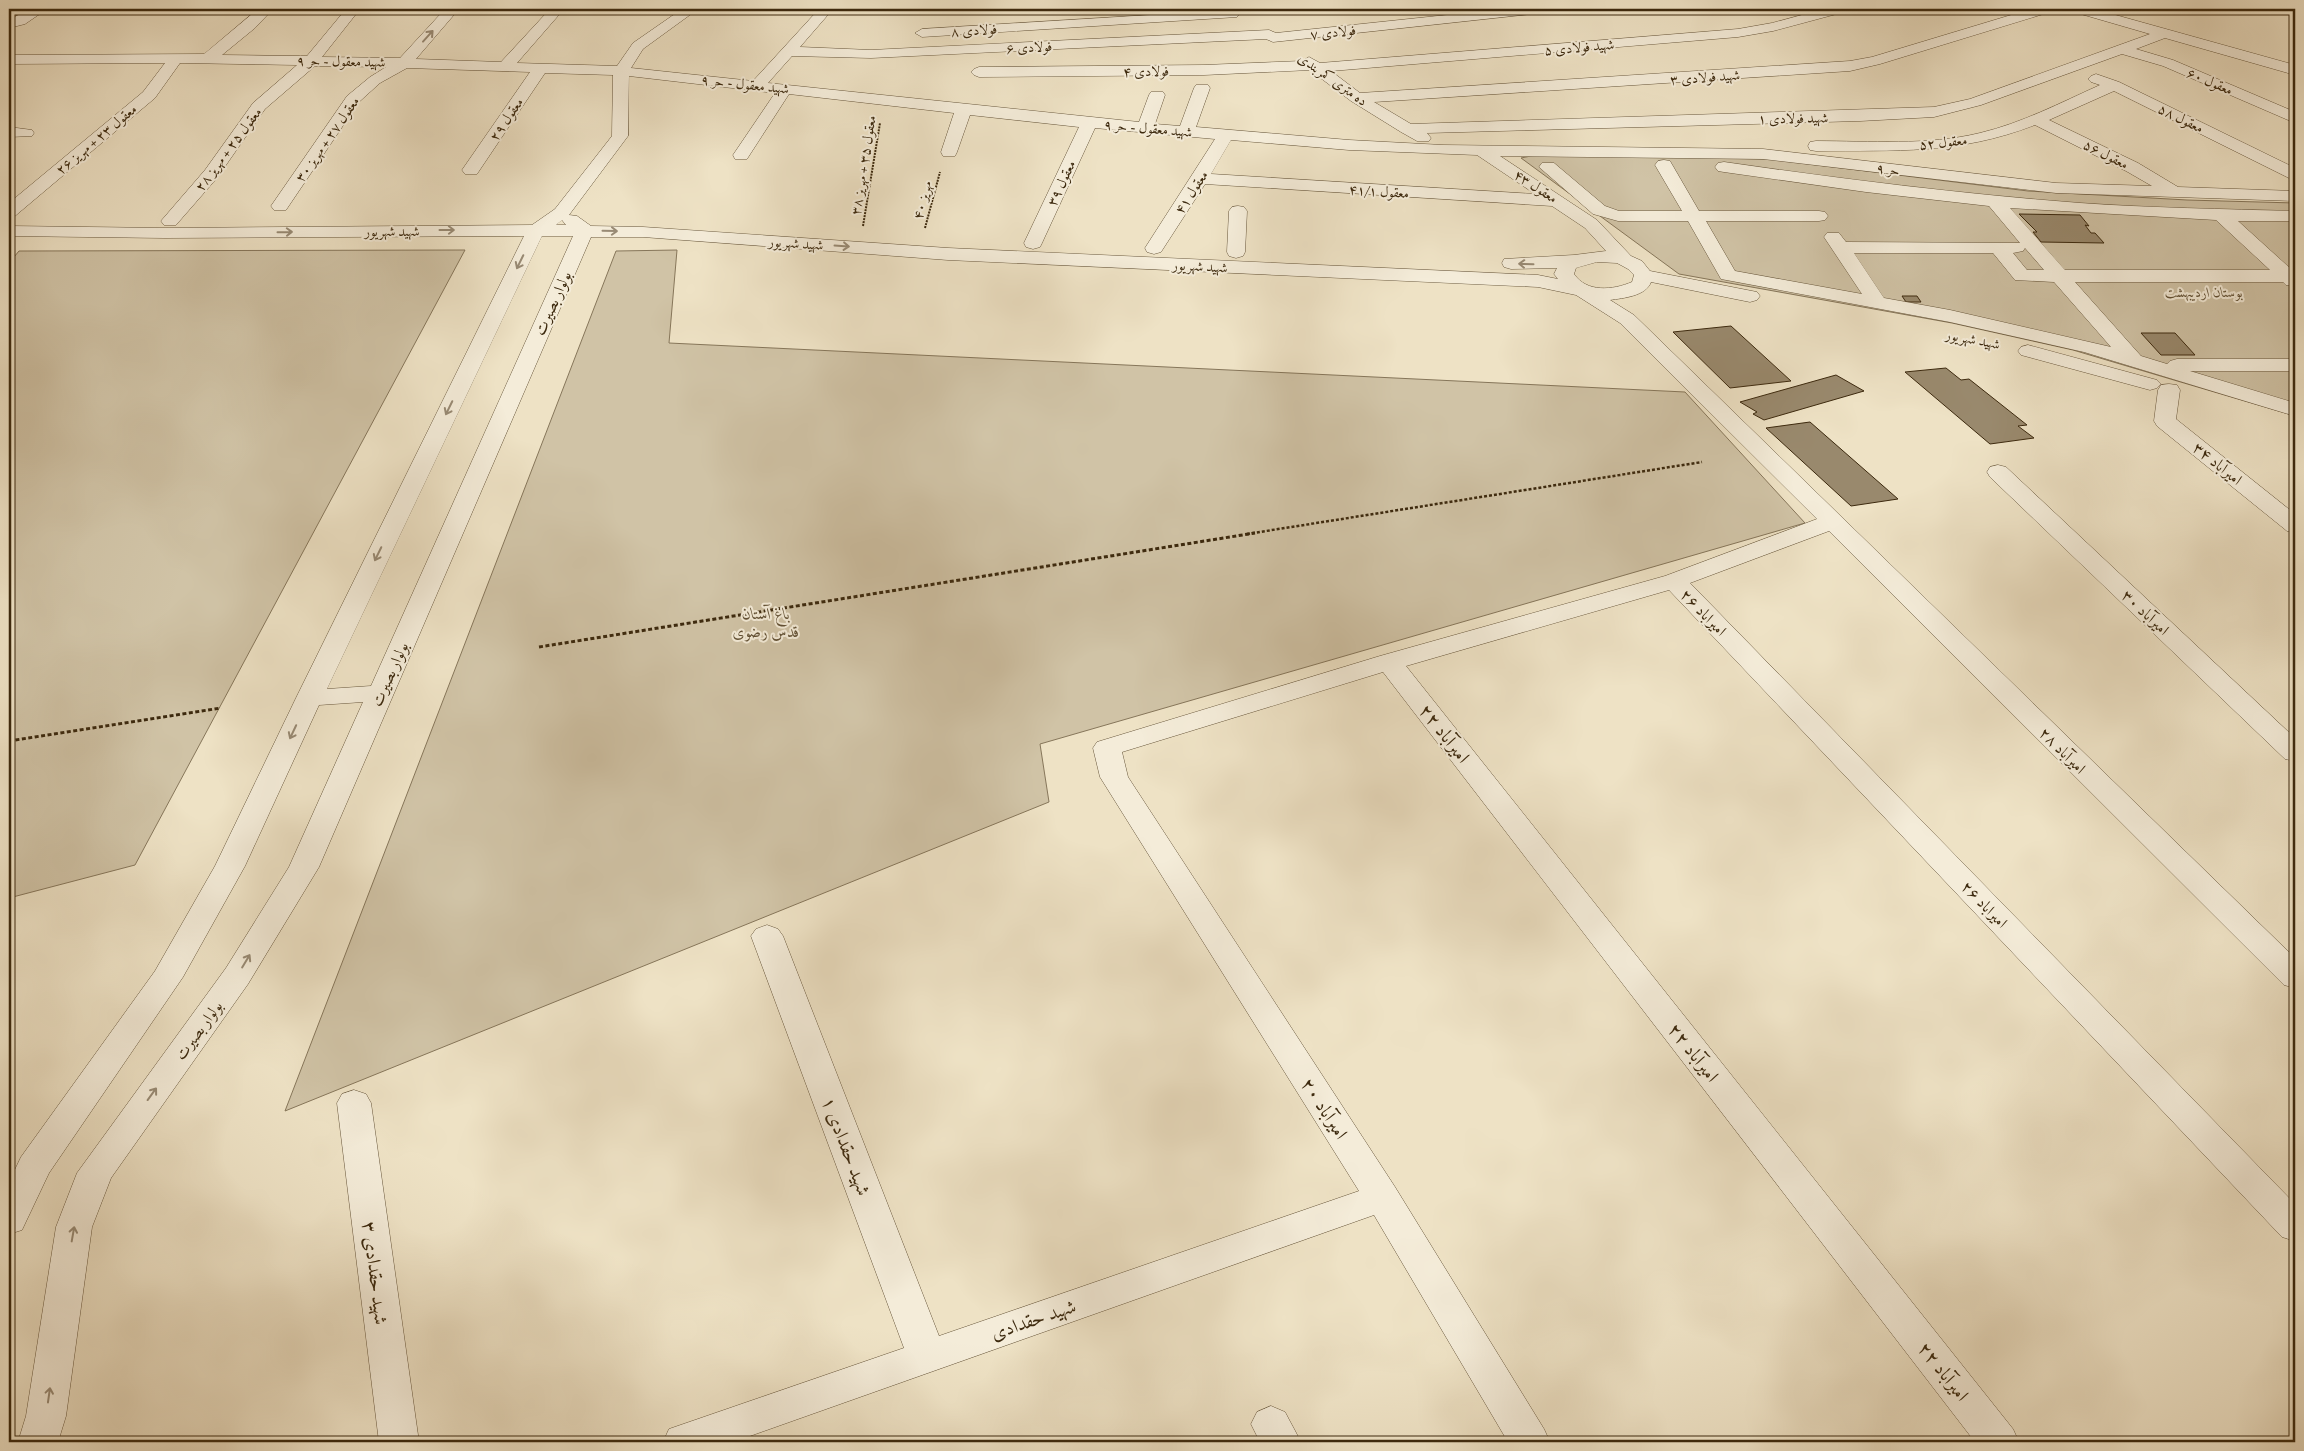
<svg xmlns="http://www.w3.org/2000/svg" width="2304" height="1451" font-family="'IM FELL Double Pica',Amiri,serif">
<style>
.green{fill:#d0c3a6;stroke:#86765a}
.building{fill:#99896d;stroke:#3c290e}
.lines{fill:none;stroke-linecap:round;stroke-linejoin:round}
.minor-casing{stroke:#68573c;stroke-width:1}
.path-far2{stroke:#3c290e;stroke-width:2;stroke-dasharray:2 1;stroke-linecap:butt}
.path-far1{stroke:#3c290e;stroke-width:2.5;stroke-dasharray:3 2;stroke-linecap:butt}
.path{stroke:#3c290e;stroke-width:3;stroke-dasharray:4 2.5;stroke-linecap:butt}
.minor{fill:#f4ecd9;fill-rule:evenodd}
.oneway{stroke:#988a74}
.labels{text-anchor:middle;stroke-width:4;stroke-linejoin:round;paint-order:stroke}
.far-street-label{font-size:14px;fill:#3c290e;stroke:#f4ecd9}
.far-park-label{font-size:14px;font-style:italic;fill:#615034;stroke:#f4ecd9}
.street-label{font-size:16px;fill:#3c290e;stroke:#f4ecd9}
.park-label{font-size:16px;font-style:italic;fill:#615034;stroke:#f4ecd9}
.near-street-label{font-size:19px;fill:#3c290e;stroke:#f4ecd9}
</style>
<rect width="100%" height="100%" fill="#eee2c5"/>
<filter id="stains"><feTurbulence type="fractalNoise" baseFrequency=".004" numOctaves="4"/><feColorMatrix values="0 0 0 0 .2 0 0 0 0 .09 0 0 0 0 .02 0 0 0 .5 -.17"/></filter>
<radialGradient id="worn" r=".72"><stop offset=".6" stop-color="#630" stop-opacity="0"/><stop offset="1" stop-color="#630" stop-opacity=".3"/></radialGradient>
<path class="green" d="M1536 155 1768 159 2028 191 2187 200 2295 203V416L2073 350 1952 323 1679 274 1521 158Z
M465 250 135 865 9 898V263L19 251Z
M677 250 669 343 1685 392 1805 523 1040 744 1049 802 285 1111 616 251Z"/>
<path class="building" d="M2019 214 2080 215 2089 226 2085 225 2091 233H2095L2104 243 2041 242 2033 232H2037Z
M1902 296H1917L1921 302H1906Z
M1731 326 1791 381 1730 388 1673 332Z
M2141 333H2175L2195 355H2161Z
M1946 368 1961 380 1969 379 2027 425 2018 426 2034 438 1990 444 1905 372Z
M1836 375 1864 391 1764 420 1753 414 1757 412 1740 402Z
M1810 422 1898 499 1851 506 1766 428Z"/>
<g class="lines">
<defs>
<path id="minor" d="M30 9H47L25 24 9 28V20Z
M258 9H273L255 28 222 55 307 56 346 9H360L322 57 400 58 445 9H459L416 59 501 62 550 9H564L517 63 617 66 633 43 682 9H698L643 49 631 68 753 81 819 9H833L800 47 871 50 1269 30 1276 33 1504 9H1548L1546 12 1541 13 1273 42 1266 39 871 58 792 56 768 83 1139 122 1149 95 1151 92H1163L1165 95 1155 124 1180 126 1194 88 1196 85H1208L1210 88 1196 127 1349 140 1443 145 1763 149 2056 183 2152 186 2126 171 2035 125C1957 155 1897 150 1816 151L1810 150 1808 146 1810 142 1816 141C1870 141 1927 146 1980 133 2022 123 2060 103 2100 85L2091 82 2088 79 2091 76 2096 74 2119 82 2295 168V179L2289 178 2114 91 2049 120 2138 163 2178 187 2295 191V201L2056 193 1763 159 1500 156 1597 220 1631 256 1642 261 1650 271 1757 292 1760 296 1757 300 1750 302 1651 282C1646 296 1624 298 1610 300L1634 315 2295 958V988L2284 985 1829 531 1690 583 2295 1204V1241L2282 1237 1669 590 1406 666 2013 1429 2019 1442H1975L1383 672 1122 752 1128 777 1395 1187 1544 1429 1550 1442H1508L1374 1215 733 1442H663L669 1429 904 1348 751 936 756 929 767 925 778 929 783 936 939 1336 1359 1191 1100 777 1093 748 1097 742 1380 656 1665 576 1817 519 1620 323 1576 295 1538 287 948 260 643 237H591L319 867 248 984 111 1178 92 1227 66 1416 58 1442H18L26 1416 56 1227 77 1173 226 968 289 867 363 702 319 705 245 866 183 977 49 1173 22 1230 9 1234V1182L21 1157 155 971 215 866 296 698 524 236 165 238 9 236V226L165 228 532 225 555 209 612 136 613 75 545 73 477 174H465L462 170 530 72 407 68 380 83 359 102 286 210H274L271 206 347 96 370 77 386 67 315 66 265 109 217 178 176 225H164L161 221 205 170 253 103 297 65 180 63 155 98 15 216 9 217V203L143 92 165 63 9 64V55L204 54ZM629 76 775 93 733 155 735 159H747L789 94 954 113 941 152 943 156H955L957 152 970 115 1079 127 1024 243 1026 247 1033 249 1040 247 1042 243 1095 128 1215 139 1145 248 1147 252 1154 254 1161 252 1205 184 1552 206 1585 228 1606 251 1574 255 1504 259 1502 263 1504 267 1511 269 1557 268 1554 274 1558 279 1538 275 948 248 643 227 591 226 577 216 569 215 628 136ZM1231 140 1349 150 1477 155 1535 194 1211 174ZM562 220 566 225H556ZM542 236H573L371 686 327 689ZM1597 262 1617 263 1628 269 1634 275 1632 282C1613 290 1587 293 1574 274L1576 268Z
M1824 9H1846L1844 12 1773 31 1738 37 1331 71 1360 93 1850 61 1872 57 2031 9H2052L2050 12 1880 64 1850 71 1374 102 1411 124 1934 107 1970 99 2150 34 2074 12 2072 9H2094L2295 65V75L2165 38 2136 49 2173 60 2295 112V123L2163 66 2122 54 1981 105 1934 117 1860 121 1427 133 1431 138 1429 141H1417L1401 132 1351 101 1310 70 1204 75 979 77 974 75 971 72 974 69 979 67 1204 65 1302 61 1309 57 1320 63 1738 29 1772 23Z
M1232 10 1237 11 1239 14 1237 17 922 37 915 33 922 29Z
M9 127 32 130 34 133 32 136 9 137Z
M1664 160 1670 161 1699 211H1819L1825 212 1828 216 1825 220 1819 221H1706L1735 271 1862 294 1824 237 1827 233H1839L1846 242 2020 243 1989 206 1866 192 1724 172 1718 171 1715 167 1718 163 1724 162C1842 179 1961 194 2080 203 2152 208 2223 209 2295 211V221H2238L2292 270H2295V286L2286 285 2283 282H2075L2141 356 2167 364 2170 361 2177 359H2295V371H2190L2295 403V416L2084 352 1950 322 1721 279 1688 221H1618L1593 214 1539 167 1542 163H1554L1605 206 1619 211H1682L1655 165 1658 161ZM2010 208 2216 220 2270 270H2065ZM2025 248 2044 270H2027L2013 253 2023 251ZM1854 253H1993L2015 280 2054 282 2111 347 1950 310 1884 298Z
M1238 206 1244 207 1247 211 1245 252 1243 256 1236 258 1229 256 1227 252 1229 211 1232 207Z
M2028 345 2157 380 2161 384 2157 388 2150 390 2021 355 2018 351 2021 347Z
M2169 384 2177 385 2180 390 2176 419 2295 514V533L2287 531 2157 426 2154 421 2158 390 2161 385Z
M1998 465 2006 467 2295 738V761L2285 759 1990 477 1987 472 1990 467Z
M354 1090 366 1094 371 1103 419 1442H379L337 1103 342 1094Z
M1271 1406 1285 1412 1301 1442H1260L1251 1424 1257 1412Z"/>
</defs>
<use href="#minor" class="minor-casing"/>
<path class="path-far2" d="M863 226 880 123
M925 228 940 172"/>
<path class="path-far1" d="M1247 534 1702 462"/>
<path class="path" d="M539 647 1255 533
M9 741 221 708"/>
<use href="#minor" class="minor"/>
</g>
<defs><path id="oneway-shaft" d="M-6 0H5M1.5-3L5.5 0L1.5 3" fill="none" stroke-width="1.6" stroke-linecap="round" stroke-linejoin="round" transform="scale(1.25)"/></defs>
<g class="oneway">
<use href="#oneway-shaft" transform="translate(428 36) rotate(-48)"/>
<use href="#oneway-shaft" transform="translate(447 230)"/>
<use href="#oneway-shaft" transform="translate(610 231) rotate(1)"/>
<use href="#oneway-shaft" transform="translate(285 232) rotate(-1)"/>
<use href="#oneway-shaft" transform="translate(842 246) rotate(4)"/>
<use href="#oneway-shaft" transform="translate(520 262) rotate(116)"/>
<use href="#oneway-shaft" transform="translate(1526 264) rotate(-178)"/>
<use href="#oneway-shaft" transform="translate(449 408) rotate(116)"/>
<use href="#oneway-shaft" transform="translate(378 554) rotate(116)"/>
<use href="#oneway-shaft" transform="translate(293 732) rotate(115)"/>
<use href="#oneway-shaft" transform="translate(246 961) rotate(-59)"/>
<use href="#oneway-shaft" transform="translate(152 1094) rotate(-54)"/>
<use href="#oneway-shaft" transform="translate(73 1234) rotate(-80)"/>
<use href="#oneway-shaft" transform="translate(49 1395) rotate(-82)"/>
</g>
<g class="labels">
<g class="far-street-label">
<text transform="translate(974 30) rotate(-4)" y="5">فولادی ۸</text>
<text transform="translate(1333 32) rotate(-6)" y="5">فولادی ۷</text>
<text transform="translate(1029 47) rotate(-3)" y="5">فولادی ۶</text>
<text transform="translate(1579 47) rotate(-5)" y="5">شهید فولادی ۵</text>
<text transform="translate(341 61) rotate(1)" y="5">شهید معقول - حر ۹</text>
<text transform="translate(1146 71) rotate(-1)" y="5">فولادی ۴</text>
<text transform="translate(1705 77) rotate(-4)" y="5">شهید فولادی ۳</text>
<text transform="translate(1333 79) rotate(35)" y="5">ده متری کمربندی</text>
<text transform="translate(2210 81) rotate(23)" y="5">معقول ۶۰</text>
<text transform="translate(745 84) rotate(6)" y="5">شهید معقول - حر ۹</text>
<text transform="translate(1793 118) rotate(-1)" y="5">شهید فولادی ۱</text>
<text transform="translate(2181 118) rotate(26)" y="5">معقول ۵۸</text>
<text transform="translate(506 119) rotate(-56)" y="5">معقول ۲۹</text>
<text transform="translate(1148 128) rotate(5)" y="5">شهید معقول - حر ۹</text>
<text transform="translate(96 139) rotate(-40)" y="5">معقول ۲۳ + مهریز ۲۶</text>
<text transform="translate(327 139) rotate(-55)" y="5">معقول ۲۷ + مهریز ۳۰</text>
<text transform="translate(1943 142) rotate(-6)" y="5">معقول ۵۲</text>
<text transform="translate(228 149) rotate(-53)" y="5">معقول ۲۵ + مهریز ۲۸</text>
<text transform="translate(2106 154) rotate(27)" y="5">معقول ۵۶</text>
<text transform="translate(863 165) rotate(-81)" y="5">معقول ۳۵ + مهریز ۳۸</text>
<text transform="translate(1888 169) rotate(7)" y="5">حر ۹</text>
<text transform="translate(1061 183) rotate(-65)" y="5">معقول ۳۹</text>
<text transform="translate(1536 186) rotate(33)" y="5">معقول ۴۳</text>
<text transform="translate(1379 191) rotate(4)" y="5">معقول ۴۱/۱</text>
<text transform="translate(1191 192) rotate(-57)" y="5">معقول ۴۱</text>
<text transform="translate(922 200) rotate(-75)" y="5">مهریز ۴۰</text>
<text x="392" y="236">شهید شهریور</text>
<text transform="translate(796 243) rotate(4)" y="5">شهید شهریور</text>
<text transform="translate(1200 266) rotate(3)" y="5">شهید شهریور</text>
<text transform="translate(1973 339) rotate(11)" y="5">شهید شهریور</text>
</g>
<g class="far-park-label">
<text x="2204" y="297">بوستان اردیبهشت</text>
</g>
<g class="street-label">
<text transform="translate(552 303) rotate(-66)" y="6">بولوار بصیرت</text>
<text transform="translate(2218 463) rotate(39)" y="6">امیرآباد ۳۴</text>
<text transform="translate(1704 612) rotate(46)" y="6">امیراباد ۲۶</text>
<text transform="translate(2146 612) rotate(43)" y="6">امیرآباد ۳۰</text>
<text transform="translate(389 674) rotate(-66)" y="6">بولوار بصیرت</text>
<text transform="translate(2063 750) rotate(45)" y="6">امیرآباد ۲۸</text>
<text transform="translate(1985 904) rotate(46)" y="6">امیراباد ۲۶</text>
<text transform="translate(198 1030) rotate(-54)" y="6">بولوار بصیرت</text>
</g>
<g class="park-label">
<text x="766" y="619">باغ آستان<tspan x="766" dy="18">قدس رضوی</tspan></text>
</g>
<g class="near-street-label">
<text transform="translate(1445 733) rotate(52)" y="7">امیرآباد ۲۲</text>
<text transform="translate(1694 1052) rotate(52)" y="7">امیرآباد ۲۲</text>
<text transform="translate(1325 1108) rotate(57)" y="7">امیرآباد ۲۰</text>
<text transform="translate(847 1146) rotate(69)" y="7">شهید حقدادی ۱</text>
<text transform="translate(376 1273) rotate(83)" y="7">شهید حقدادی ۳</text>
<text transform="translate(1033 1319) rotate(-19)" y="7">شهید حقدادی</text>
<text transform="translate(1944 1371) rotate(52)" y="7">امیرآباد ۲۲</text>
</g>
</g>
<rect width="2304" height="1451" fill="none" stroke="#eee2c5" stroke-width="30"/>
<rect x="10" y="10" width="2284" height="1431" fill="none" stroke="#3c290e" stroke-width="2.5"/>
<rect x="15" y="15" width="2274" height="1421" fill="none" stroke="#3c290e"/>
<rect width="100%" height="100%" filter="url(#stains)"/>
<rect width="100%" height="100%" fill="url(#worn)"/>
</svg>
